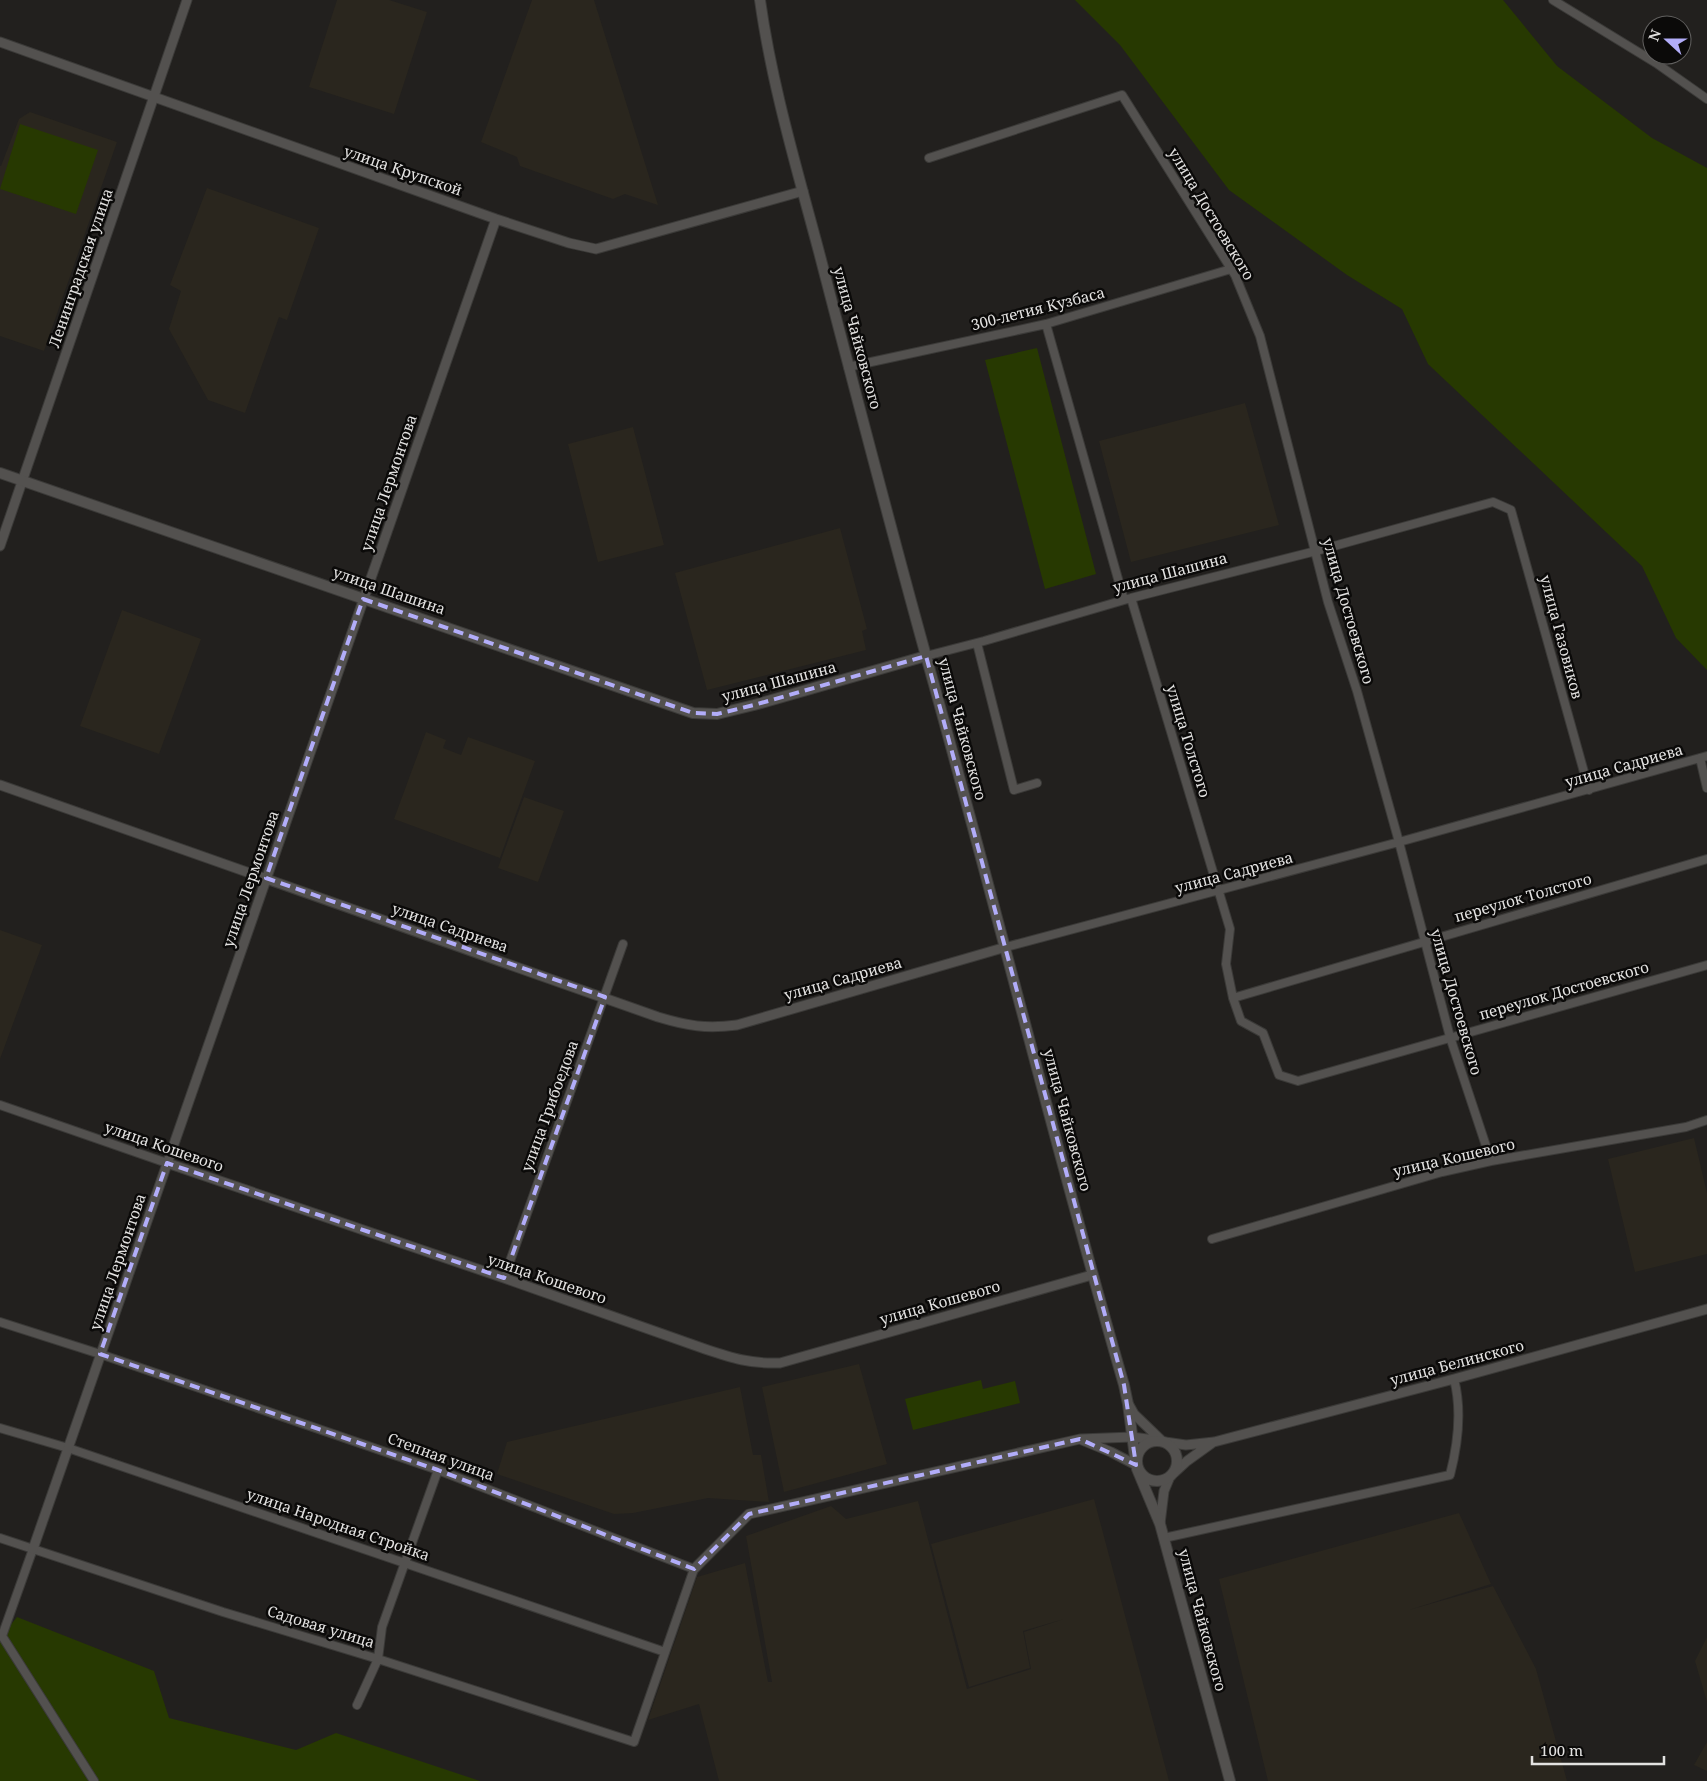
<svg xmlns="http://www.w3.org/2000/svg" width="1707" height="1781" font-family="'Noto Serif',serif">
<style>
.built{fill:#2a261e}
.green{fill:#273901}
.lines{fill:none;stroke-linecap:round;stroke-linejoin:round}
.minor-casing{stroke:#3b3a38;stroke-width:10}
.tertiary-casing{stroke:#3b3a38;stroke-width:11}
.secondary-casing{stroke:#3b3a38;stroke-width:12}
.minor{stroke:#53514f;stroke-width:8}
.tertiary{stroke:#53514f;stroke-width:9}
.secondary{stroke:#53514f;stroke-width:10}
.marked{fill:none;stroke:#b2adf9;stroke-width:4;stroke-dasharray:10 6;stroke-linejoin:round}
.labels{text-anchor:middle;stroke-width:5;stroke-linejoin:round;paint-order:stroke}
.street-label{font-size:15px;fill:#e3e2e1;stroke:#0b0a09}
</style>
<rect width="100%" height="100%" fill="#22201e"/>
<path class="built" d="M337 0H389L427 12 394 114 309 87Z
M532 0H594L658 205 625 194 613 199 520 166 517 157 481 142Z
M30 112 117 142 44 351 0 336V166H1L19 119Z
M207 188 319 228 287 320 279 317 245 413 208 400 169 329 181 291 170 285Z
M1245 403 1279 525 1131 562 1099 441Z
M633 427 664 545 598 562 568 444Z
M840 528 867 629 862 631 866 650 707 690 675 573Z
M122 610 201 639 159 754 80 726Z
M426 732 446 740 443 748 461 755 468 737 535 761 500 858 394 819Z
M524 797 564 811 538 882 498 868Z
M0 930 42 945 0 1059Z
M1694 1138 1707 1193V1254L1635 1272 1608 1159Z
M859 1364 887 1464 784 1492 762 1387Z
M740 1387 753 1455H761L769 1502 708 1498 633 1513 614 1514 497 1474 507 1442Z
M1094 1499 1169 1781H719L699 1704 648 1720 697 1577 745 1563 768 1682H772L746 1536 831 1506 846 1519 918 1501 967 1689 1031 1669 1024 1632 1064 1619 1023 1631 1030 1668 969 1687 931 1544Z
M1459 1513 1491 1584 1409 1610 1493 1586 1536 1669 1567 1781H1268L1219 1579Z
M1707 1637V1702L1695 1661Z
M1707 1742V1771L1694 1765Z"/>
<path class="green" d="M1075 0H1503L1557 66 1652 138 1707 168V670L1676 638 1642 566 1428 364 1402 309 1347 275 1229 190 1120 45Z
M20 124 98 150 76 214 0 189Z
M1037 348 1096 574 1045 589 985 360Z
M981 1380 983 1389 1015 1381 1020 1403 913 1430 905 1399Z
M17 1617 154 1671 169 1718 296 1750 336 1733 480 1781H0V1638Z"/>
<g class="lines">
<defs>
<path id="minor" d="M1553 0 1656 63 1707 99
M929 158 1122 95 1235 275 1260 336 1328 602 1357 691 1399 842 1450 1037 1491 1161
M1046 324 1124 600
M848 367 1046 324 1231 269
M1131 598 1230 929 1226 964 1233 998 1241 1021 1263 1033 1279 1075 1298 1081 1707 965
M977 643 1014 790 1037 783
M926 656 984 641 1131 598 1316 551 1493 502 1511 510 1589 790
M1700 758 1707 788
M1006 947 1399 842 1707 756
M1233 998 1707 859
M0 1105 167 1163
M1212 1239 1442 1172 1491 1161 1686 1127 1707 1120
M504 1278 623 944
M0 1322 100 1354 438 1470 694 1569 634 1742 378 1659 223 1612 0 1538
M0 1428 68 1448 665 1652
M1164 1538 1450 1475C1458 1444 1462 1410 1454 1379
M33 1549 2 1636 94 1781
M357 1705 378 1659 382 1627 438 1470"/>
<path id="tertiary" d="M0 42 496 219 569 243 596 249 803 191
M0 546 187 0
M0 785 658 1017C688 1026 706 1029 737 1025L1006 947
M167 1163 504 1278 705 1349C732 1358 750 1364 780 1363L1092 1275
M1129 1405 1134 1414 1162 1441
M1082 1440 1111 1452 1136 1465
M1165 1442 1186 1445 1214 1442 1454 1379 1707 1309
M1174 1473 1187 1461 1212 1443
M1160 1524 1164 1491 1169 1479
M33 1549 496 219
M694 1569 749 1514 1080 1439 1132 1437 1162 1441"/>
<path id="secondary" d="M760 0C772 86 797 169 819 252 854 387 889 522 926 656 994 898 1054 1143 1124 1385L1128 1404 1136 1465
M0 473 693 713 717 714 754 705 926 656
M1137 1461a20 20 0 1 1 40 0a20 20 0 1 1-40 0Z
M1137 1469 1160 1524 1230 1781"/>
</defs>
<use href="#minor" class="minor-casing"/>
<use href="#tertiary" class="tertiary-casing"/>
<use href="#secondary" class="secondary-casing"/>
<use href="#minor" class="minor"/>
<use href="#tertiary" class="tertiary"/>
<use href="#secondary" class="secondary"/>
</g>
<path class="marked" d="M363 599 693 713 717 714 754 705 926 656 1124 1385 1136 1465 1080 1439 749 1514 694 1569 438 1470 100 1354 167 1163 504 1278 605 997 266 878Z"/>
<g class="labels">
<g class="street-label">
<text transform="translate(403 171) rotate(19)" y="5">улица Крупской</text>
<text transform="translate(1211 214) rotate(59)" y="5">улица Достоевского</text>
<text transform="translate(81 268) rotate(-71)" y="5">Ленинградская улица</text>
<text transform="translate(1038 309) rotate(-14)" y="5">300-летия Кузбаса</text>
<text transform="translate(857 338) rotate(75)" y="5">улица Чайковского</text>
<text transform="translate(389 483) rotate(-71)" y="5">улица Лермонтова</text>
<text transform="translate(1170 573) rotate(-15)" y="5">улица Шашина</text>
<text transform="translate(389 591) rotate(19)" y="5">улица Шашина</text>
<text transform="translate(1348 611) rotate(74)" y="5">улица Достоевского</text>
<text transform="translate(1561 637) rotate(75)" y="5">улица Газовиков</text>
<text transform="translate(779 682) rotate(-15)" y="5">улица Шашина</text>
<text transform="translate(962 729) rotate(75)" y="5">улица Чайковского</text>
<text transform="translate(1188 741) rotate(73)" y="5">улица Толстого</text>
<text transform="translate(1624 766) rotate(-16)" y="5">улица Садриева</text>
<text transform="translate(1234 873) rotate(-15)" y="5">улица Садриева</text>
<text transform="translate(251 879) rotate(-71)" y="5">улица Лермонтова</text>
<text transform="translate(1523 898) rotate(-16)" y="5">переулок Толстого</text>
<text transform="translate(450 928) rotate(19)" y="5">улица Садриева</text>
<text transform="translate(843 979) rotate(-16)" y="5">улица Садриева</text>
<text transform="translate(1564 991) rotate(-16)" y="5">переулок Достоевского</text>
<text transform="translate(1456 1002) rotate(74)" y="5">улица Достоевского</text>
<text transform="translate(550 1106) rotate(-70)" y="5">улица Грибоедова</text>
<text transform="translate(1067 1120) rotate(75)" y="5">улица Чайковского</text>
<text transform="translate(164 1147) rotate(19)" y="5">улица Кошевого</text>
<text transform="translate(1454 1158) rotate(-13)" y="5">улица Кошевого</text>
<text transform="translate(118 1262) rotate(-71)" y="5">улица Лермонтова</text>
<text transform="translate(547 1279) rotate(19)" y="5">улица Кошевого</text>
<text transform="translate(940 1303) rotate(-16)" y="5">улица Кошевого</text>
<text transform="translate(1457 1363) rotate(-15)" y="5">улица Белинского</text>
<text transform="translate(441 1457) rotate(20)" y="5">Степная улица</text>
<text transform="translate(338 1525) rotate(19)" y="5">улица Народная Стройка</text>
<text transform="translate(1202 1620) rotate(75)" y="5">улица Чайковского</text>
<text transform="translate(321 1627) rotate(17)" y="5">Садовая улица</text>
</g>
</g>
<g transform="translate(1667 40) rotate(291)"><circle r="24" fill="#0b0a09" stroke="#61605f"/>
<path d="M0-4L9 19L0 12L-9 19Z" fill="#b2adf9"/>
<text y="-8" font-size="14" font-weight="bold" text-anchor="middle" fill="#e3e2e1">N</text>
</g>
<path d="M1532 1756v8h132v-8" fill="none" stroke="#e3e2e1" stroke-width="2.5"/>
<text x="1540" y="1756" font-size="15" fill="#e3e2e1" stroke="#0b0a09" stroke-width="4" paint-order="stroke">100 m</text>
</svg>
